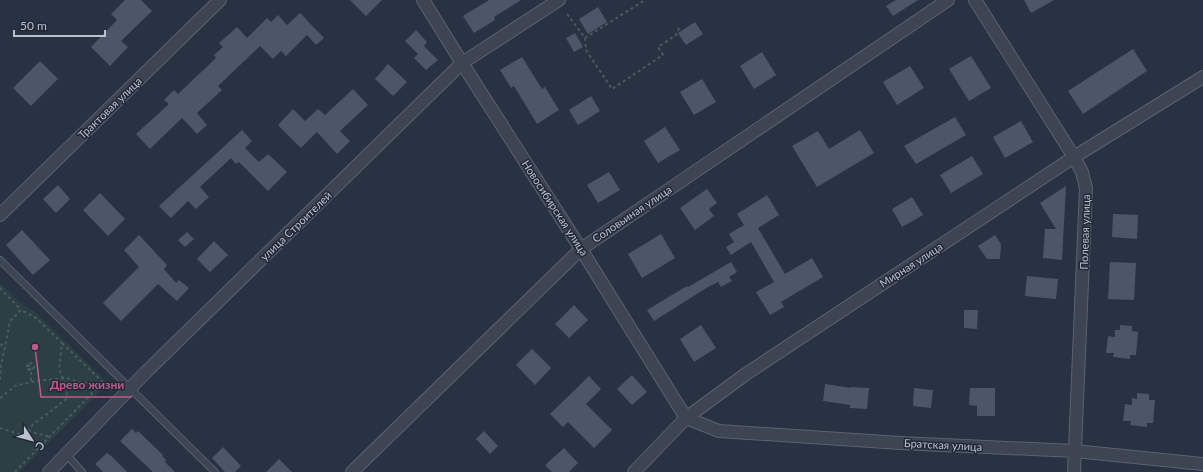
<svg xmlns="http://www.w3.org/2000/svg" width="1203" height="472" font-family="Lato,sans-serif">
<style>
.green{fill:#2b3f44}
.building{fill:#4d5669}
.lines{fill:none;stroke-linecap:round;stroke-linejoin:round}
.service-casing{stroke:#5b6270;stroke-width:8}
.minor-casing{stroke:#5b6270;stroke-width:14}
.path{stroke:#495c60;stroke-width:2;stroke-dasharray:3 3;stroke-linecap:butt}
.service{stroke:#3d4452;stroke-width:6}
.minor{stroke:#3d4452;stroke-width:12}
.labels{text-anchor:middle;stroke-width:3;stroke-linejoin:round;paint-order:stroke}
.street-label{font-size:11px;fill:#bac0cc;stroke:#212938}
.leader{fill:none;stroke:#bf5b88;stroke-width:1.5}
.callout-dot{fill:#bf5b88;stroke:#212938;stroke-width:1.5}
.callout-label{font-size:12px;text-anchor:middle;font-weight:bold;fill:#bf5b88;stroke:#212938;stroke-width:3;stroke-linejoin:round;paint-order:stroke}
</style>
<rect width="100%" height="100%" fill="#283243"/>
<path class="green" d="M0 283 20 303 34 311 108 383 20 472H0Z"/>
<path class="building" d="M125 0H141L152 11 121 41 128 47 110 66 91 47 117 20 111 14Z
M350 0H382L366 16Z
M489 0H521L494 17 495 20 474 33 463 16Z
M896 0H918L893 16 886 6Z
M1024 0H1054L1031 13Z
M598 7 607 22 588 34 579 19Z
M300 13 324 38 316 45 307 35 286 56 281 51 273 59 260 46 218 86 222 90 197 113 207 125 197 134 182 118 150 149 136 134 169 104 164 100 174 90 178 94 216 58 214 55 223 47 219 43 237 27 247 38 267 18 271 22 278 15 287 25Z
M695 22 703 34 686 45 678 33Z
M416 30 427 42 424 46 438 60 426 70 414 58 418 54 405 41Z
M575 33 583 47 574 52 566 38Z
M1133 49 1147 71 1083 114 1068 91Z
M762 52 776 75 754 89 740 66Z
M971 56 991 88 969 101 949 69Z
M522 57 542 89 545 87 559 110 537 124 514 86 511 88 500 70Z
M40 61 58 79 31 106 13 88Z
M388 64 407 82 393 96 375 79Z
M910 66 924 88 897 105 883 82Z
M702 79 716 102 694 115 680 92Z
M353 89 368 105 340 131 350 141 337 154 317 132 301 148 278 125 293 109 305 121 318 109 325 115Z
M591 96 600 111 578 125 569 110Z
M955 117 966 135 916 164 904 146Z
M1021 121 1033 142 1005 158 993 137Z
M665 127 680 150 658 163 644 141Z
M242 130 252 141 245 148 259 162 268 154 287 172 268 191 239 162 236 164 231 158 200 187 209 197 196 209 188 201 171 218 159 206Z
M860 130 874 153 817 187 792 146 818 131 829 149Z
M972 156 983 174 951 193 940 175Z
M609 172 620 190 598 203 587 185Z
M58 185 70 199 56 213 43 199Z
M1066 186 1062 260 1043 258 1045 229H1056L1040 203Z
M707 189 717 203 709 209 714 216 695 230 680 208Z
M100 193 125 219 108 236 83 210Z
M767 195 779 215 758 228 785 274 812 258 823 277 781 302 784 307 770 315 756 292 774 282 751 242 731 255 726 247 734 242 729 234 744 225 737 214Z
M912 197 923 215 902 227 892 209Z
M1113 214 1138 215 1137 239 1112 237Z
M22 230 50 260 33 275 6 245Z
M187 232 194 239 185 247 178 240Z
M661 234 675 258 642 278 628 254Z
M139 235 167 265 164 269 176 283 179 280 189 288 177 301 158 284 121 321 103 303 139 267 124 250Z
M995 235 1001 244 1000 259H987L978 246Z
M214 241 228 255 210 272 197 259Z
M731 262 737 272 729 277 732 281 721 287 718 282 708 287 654 321 647 310 687 286 688 287Z
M1110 262 1136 263 1134 300 1108 299Z
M1027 276 1058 279 1056 299 1025 296Z
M574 305 588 320 569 338 555 324Z
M964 310H978L977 329 964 328Z
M701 325 716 348 694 362 680 339Z
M1120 325 1132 326V331L1138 332 1136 355H1130V359L1113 357 1114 353H1106L1108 336 1115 337V330H1120Z
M532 349 551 368 535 385 516 365Z
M632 375 647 392 632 405 617 389Z
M589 376 601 389 586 404 612 430 594 448 568 422 563 427 550 414Z
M825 384 851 388V387L869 388 867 409 850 408V405L823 401Z
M914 388 933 390 931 408 913 406Z
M970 388H995V416H977V406L969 405Z
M1137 393 1149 394V400H1155L1153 423H1147V427L1130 425 1131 421H1123L1125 404 1132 405V398L1137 399Z
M132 429 136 433 138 431 163 455 162 456 166 460 165 462 175 472H153L120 441Z
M484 431 498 446 490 454 476 439Z
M223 447 241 466 235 472H225L212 458Z
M564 448 578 463 569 472H552L545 465Z
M107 453 111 456 127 472H103L95 464Z
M279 459 292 472H266Z"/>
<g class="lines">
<defs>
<path id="service" d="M0 260 215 472
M66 454 82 472"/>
<path id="minor" d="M423 0 462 63 581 249 686 418 719 431 900 443 1075 451 1203 464
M975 0 1074 157 1082 172 1086 188 1074 472
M0 215 220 0
M49 472 145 373 462 63 559 0
M352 472 581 249 948 0
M634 472 686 418 746 374 1074 157 1203 77"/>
</defs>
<use href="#service" class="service-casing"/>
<use href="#minor" class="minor-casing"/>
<path class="path" d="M567 14 585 38 645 0
M585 38 586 50 612 89 663 55 658 47 676 35 679 28
M0 288 21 310
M62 343 112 391
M0 344 5 347 1 365 0 382
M27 365 31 366 30 370
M30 370 26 369 28 363H31L34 367 31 373V382
M0 398 15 386 35 381 66 378 83 383 101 382
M0 428 22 435 28 431 33 424 50 412 66 399 68 389 59 369 62 343 36 318 21 310 10 321 5 347
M28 431 50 437
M15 472 103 382"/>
<use href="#service" class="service"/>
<use href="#minor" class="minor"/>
</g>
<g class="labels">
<g class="street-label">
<text transform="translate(110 108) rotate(-44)" y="4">Трактовая улица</text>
<text transform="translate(555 208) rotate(57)" y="4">Новосибирская улица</text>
<text transform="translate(632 214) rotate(-34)" y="4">Соловьиная улица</text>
<text transform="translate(296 226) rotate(-44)" y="4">улица Строителей</text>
<text transform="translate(1085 232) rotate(-88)" y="4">Полевая улица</text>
<text transform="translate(911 265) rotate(-33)" y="4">Мирная улица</text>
<text transform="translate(943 445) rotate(3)" y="4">Братская улица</text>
</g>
</g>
<path class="leader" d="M35 347L41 397H132"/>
<circle class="callout-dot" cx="35" cy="347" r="4"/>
<g class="callout-label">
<text x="87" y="389">Древо жизни</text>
</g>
<g transform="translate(32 440) rotate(126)" stroke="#212938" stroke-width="3" paint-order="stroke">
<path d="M0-3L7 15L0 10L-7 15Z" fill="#bac0cc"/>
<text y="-6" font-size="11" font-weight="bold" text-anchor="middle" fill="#bac0cc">С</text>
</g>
<path d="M14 30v6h91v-6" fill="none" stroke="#bac0cc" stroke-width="2"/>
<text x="20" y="30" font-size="12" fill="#bac0cc" stroke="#212938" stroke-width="3" paint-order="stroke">50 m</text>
</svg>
